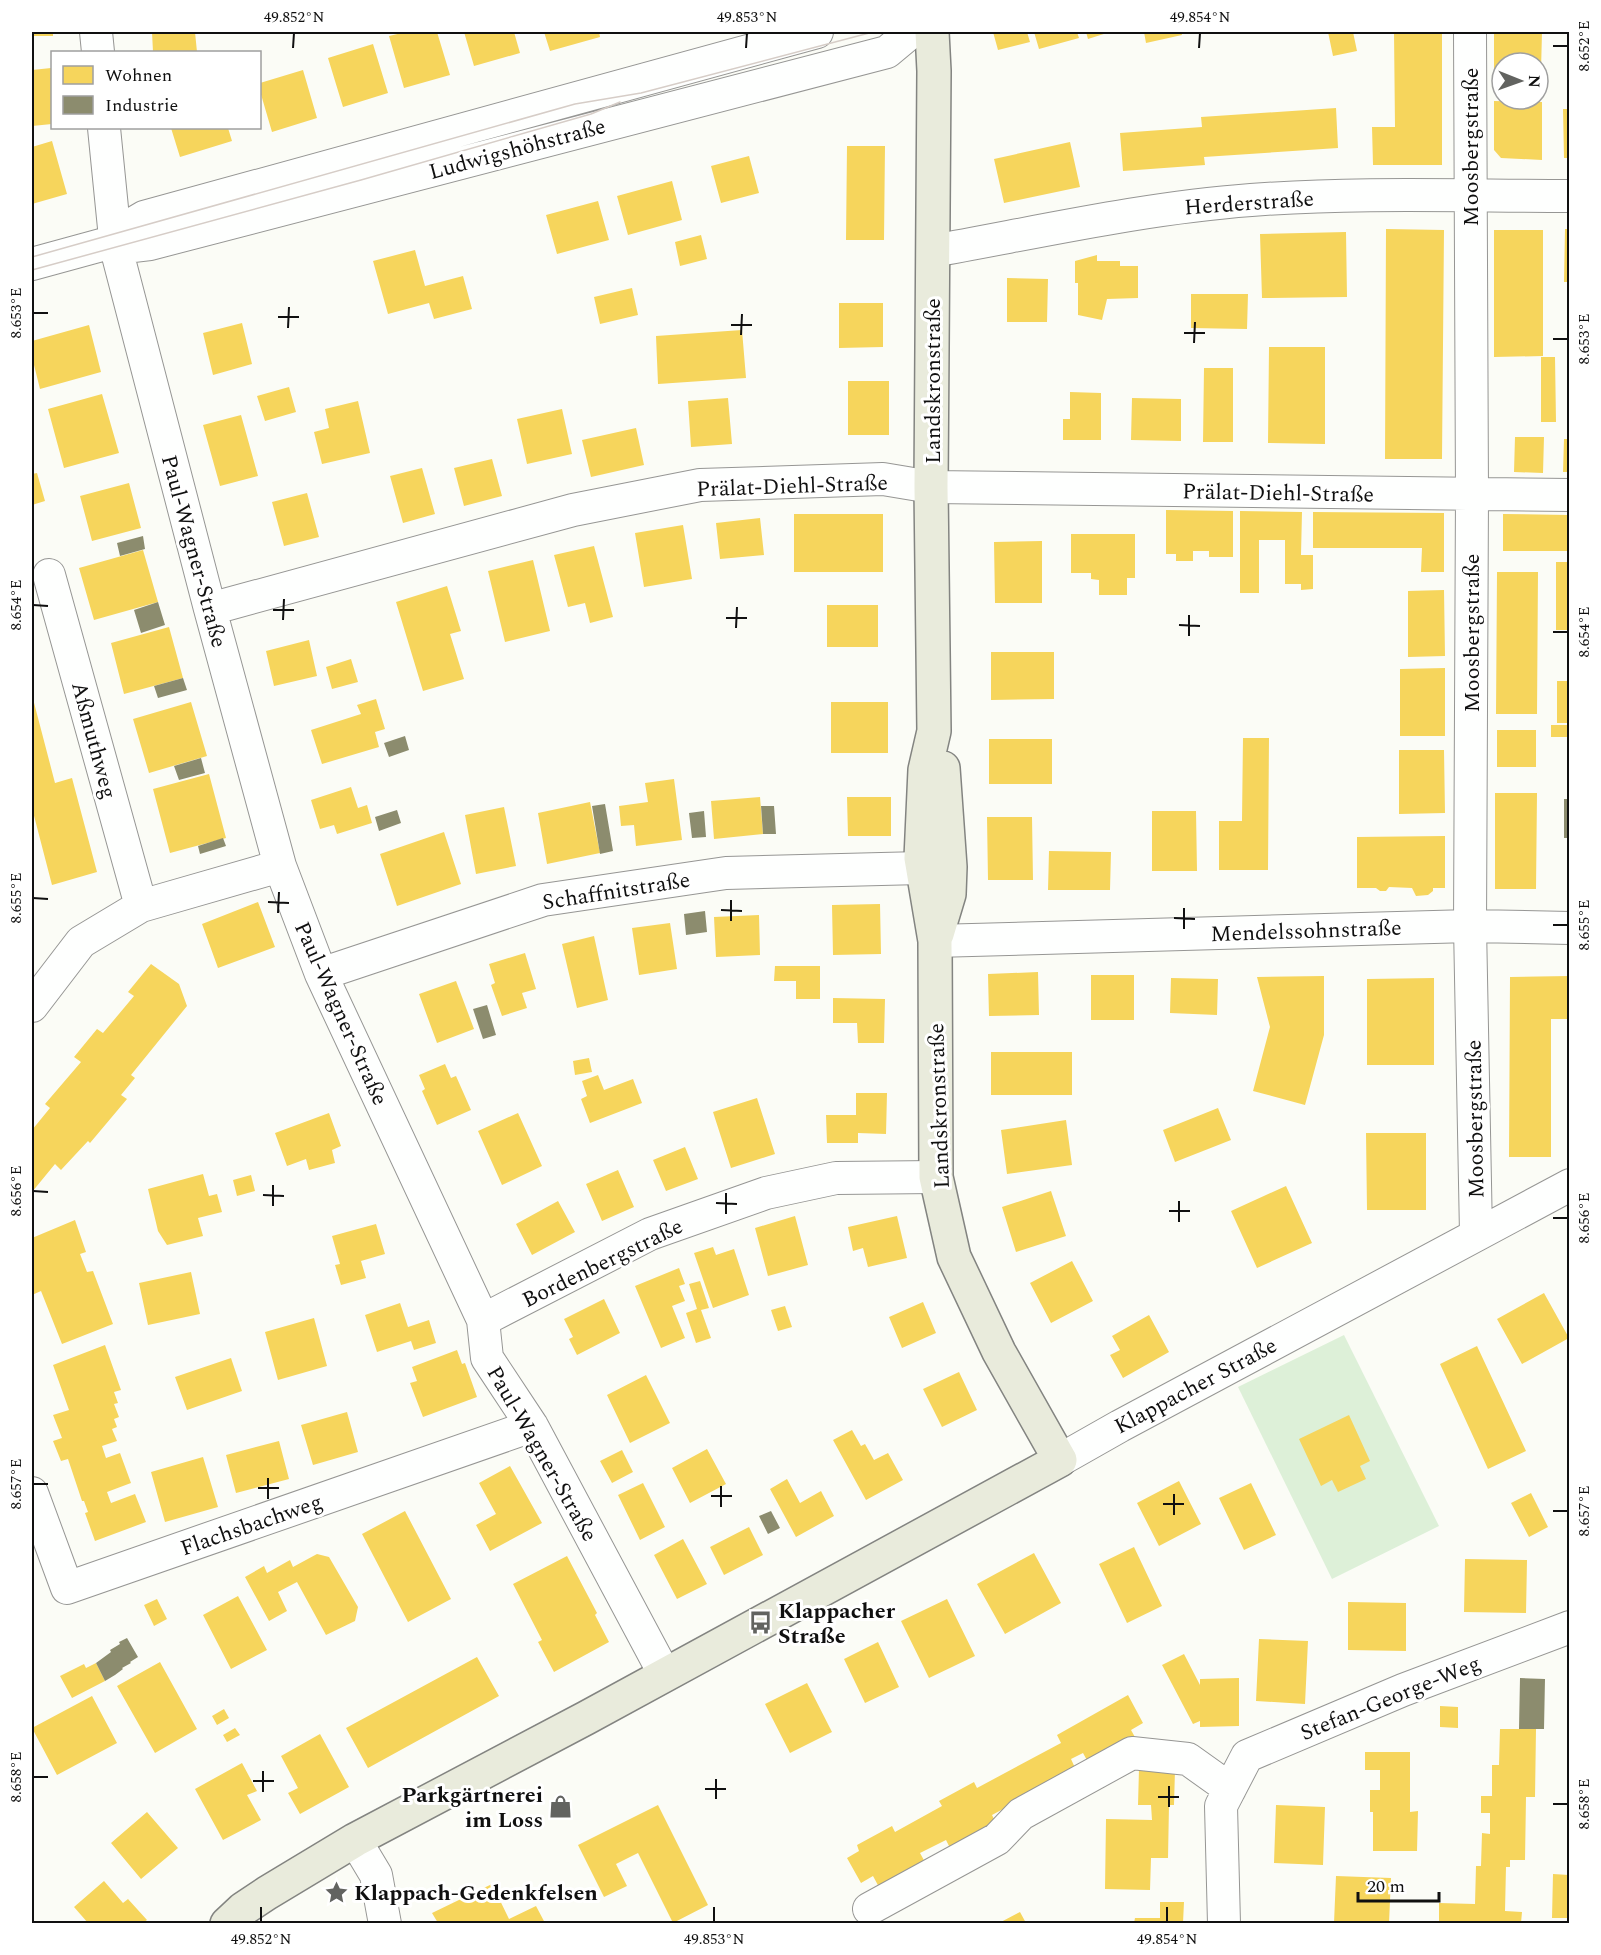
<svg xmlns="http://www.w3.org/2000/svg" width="1601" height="1955" font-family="Spectral,serif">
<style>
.green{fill:#ddf0d8}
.homes{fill:#f6d55c}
.industry{fill:#8c8c6e}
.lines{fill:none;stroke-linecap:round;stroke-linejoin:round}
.minor-casing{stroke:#969694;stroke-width:34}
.major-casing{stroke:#838481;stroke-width:36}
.minor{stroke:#fefffe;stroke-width:32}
.major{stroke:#e9ebdc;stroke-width:33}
.tram{stroke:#d6cdc7;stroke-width:1.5}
.ticks{fill:none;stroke:#101010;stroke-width:2}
.labels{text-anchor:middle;stroke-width:6;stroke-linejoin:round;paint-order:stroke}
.street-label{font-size:22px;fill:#101010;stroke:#fff}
.poi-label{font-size:22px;font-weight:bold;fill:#101010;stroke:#fff;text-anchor:start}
.neatline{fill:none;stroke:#101010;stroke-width:2}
.ticks-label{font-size:15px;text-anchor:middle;fill:#101010}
</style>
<rect width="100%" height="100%" fill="#fbfcf6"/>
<path class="green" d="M1344 1335 1439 1526 1332 1579 1238 1387Z"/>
<path class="homes" d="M32 32H53V36H32Z
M152 32H195L197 52H153Z
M406 32H437L450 75 404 88 389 36Z
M464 32H514L520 53 474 66Z
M544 32H599L600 37 550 51Z
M993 32H1027L1030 42 998 50Z
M1034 32H1077L1079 38 1039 49Z
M1086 32H1110L1088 39Z
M1144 32H1181L1182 35 1146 43Z
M1328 32H1353L1357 51 1333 56Z
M1394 32H1442V165H1373L1372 127H1395Z
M1494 32H1542L1541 71H1538V63H1502V71H1494Z
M373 44 388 93 343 107 328 58Z
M51 68 52 124 32 126V70Z
M303 70 317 118 272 132 260 91V83Z
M1494 101 1542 102V160L1501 158 1494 150Z
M1336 108 1338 148 1204 157 1205 165 1123 171 1120 133 1202 127 1201 117Z
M1563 109H1569V158H1564Z
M171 128H228L232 141 180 157Z
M52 141 67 194 32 204V147Z
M1070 142 1080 187 1004 203 994 159Z
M847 146H885L884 240H846Z
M749 156 759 193 721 203 711 166Z
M672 181 682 220 628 235 617 196Z
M598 201 609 240 557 254 546 215Z
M1386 229 1444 230 1442 459H1385Z
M1565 229H1569V282H1564Z
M1494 230H1543V356L1494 357Z
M1346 232 1347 297 1262 298 1260 234Z
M701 235 707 259 680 266 675 242Z
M415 250 425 286 463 276 472 309 434 319 429 303 388 314 373 261Z
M1097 255V261H1120V266H1138V298L1107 299 1102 320 1078 315V283H1075V261Z
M1007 278 1048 279 1047 322H1007Z
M632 288 638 315 600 324 594 297Z
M1191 294H1248L1247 329 1191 328Z
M839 303H883V347L839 348Z
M242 323 252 364 213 375 203 333Z
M89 325 101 372 40 389 32 357V341Z
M742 330 746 378 658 384 656 336Z
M1269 347H1325V444L1268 443Z
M1541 357H1555L1556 422H1541Z
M1204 368H1233V442H1203Z
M848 381H889V435H848Z
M289 387 296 412 265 421 257 396Z
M1070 392 1101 393V440H1063V419H1070Z
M102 394 119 453 64 468 48 409Z
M728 398 732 444 691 447 688 401Z
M1132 398 1181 399V441L1131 440Z
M358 401 370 453 322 464 314 432 329 428 325 409Z
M562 409 572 454 527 464 517 419Z
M241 415 258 476 220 486 203 425Z
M636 428 644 465 591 477 582 440Z
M1515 437H1544L1543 473 1514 472Z
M1564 439H1569V472H1563Z
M492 459 502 496 464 506 454 468Z
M422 468 435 514 403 523 390 476Z
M37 473 45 501 32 505V474Z
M129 483 141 528 92 541 80 496Z
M307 493 319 537 284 546 272 502Z
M1166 510 1233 511V557H1209V551H1193V561H1176V554H1166Z
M1240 511 1302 512 1301 555H1313V589L1301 590V584H1285V540H1259V593H1240Z
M1313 512 1444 513V572H1421L1422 548H1313Z
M794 514H883V572H794Z
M1503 514 1568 515 1567 551H1503Z
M760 518 764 555 720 559 716 523Z
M683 525 692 579 644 587 635 533Z
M1071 534H1135V578H1127V595H1099V580L1091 579V573H1071Z
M1042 541V603H995L994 542Z
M594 546 613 617 590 623 585 603 568 607 554 555Z
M143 550 158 602 94 620 79 568Z
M533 560 550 631 505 642 488 571Z
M1556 562H1569V630H1556Z
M1497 572H1538L1537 714H1496Z
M447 586 461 631 450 634 464 679 423 691 396 602Z
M1444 590 1445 656 1408 657V591Z
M827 605H878V647H827Z
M169 627 183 678 124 694 111 643Z
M309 640 317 676 274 686 266 651Z
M991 652H1054V699L991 700Z
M351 659 358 682 332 689 326 667Z
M1445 668V736H1400V669Z
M1557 681H1569V723H1557Z
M32 695 55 783 72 778 97 872 52 885 32 808Z
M376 699 385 729 375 732 379 747 322 764 311 730 361 714 357 705Z
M191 702 207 756 149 773 133 719Z
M831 702H888V753H831Z
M1551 725H1569V737H1551Z
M1497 730H1536V767H1497Z
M1243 738H1269L1268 870H1219V821H1242Z
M989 739H1052V784H989Z
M1399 750H1444L1445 813 1399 814Z
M209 774 226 838 170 853 153 789Z
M674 779 682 840 636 846 634 825 621 826 619 806 648 802 645 783Z
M351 787 358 808 367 805 372 823 337 834 334 825 320 829 311 800Z
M1495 793H1537L1536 889H1495Z
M760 797 763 834 714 839 711 801Z
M847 797H891V836H848Z
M590 802 600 853 547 864 538 813Z
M504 807 516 866 476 874 465 815Z
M1152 811H1196L1197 871H1152Z
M987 817H1032L1033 880H988Z
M444 832 461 884 397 906 380 854Z
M1445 836V888H1433V891L1428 895 1416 896 1412 888 1389 887 1386 891H1380L1376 888H1357V837Z
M1049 851 1111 852 1110 890H1048Z
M258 902 275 947 218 968 202 924Z
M880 904 881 954 833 955 832 905Z
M759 915 760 955 716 957 714 917Z
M670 923 677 969 639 975 632 928Z
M594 936 608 1000 577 1008 562 944Z
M525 953 536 989 522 993 527 1008 502 1016 491 985 495 983 489 964Z
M151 964 179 984 187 1006 131 1075 135 1078 121 1095 127 1099 90 1143 88 1141 61 1170 55 1164 32 1192V1130L50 1108 45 1104 81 1062 74 1057 97 1029 103 1033 134 996 128 992Z
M775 966H820V999H796V981H774Z
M1038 972 1039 1015 989 1016 988 974Z
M1091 975H1134V1020H1091Z
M1324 976V1035L1305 1105 1253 1091 1270 1027 1257 977Z
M1569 976V1019H1551V1157H1509L1510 977Z
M1171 978 1218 979 1217 1015 1170 1013Z
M1434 978V1065H1367V979Z
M456 981 474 1029 437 1043 419 994Z
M833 998 885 999 884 1043H858L857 1023H833Z
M991 1052H1072V1095H991Z
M589 1058 592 1072 575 1075 573 1061Z
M445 1064 451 1078 456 1076 471 1110 437 1125 422 1091 425 1089 419 1075Z
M598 1075 604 1090 633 1079 642 1103 590 1123 581 1099 587 1096 582 1081Z
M856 1093H887L886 1134 858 1133V1143H827L826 1115H856Z
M757 1098 775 1154 731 1168 713 1112Z
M1218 1108 1231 1140 1175 1162 1163 1130Z
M329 1113 341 1146 332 1150 335 1163 309 1170 306 1159 287 1166 275 1133Z
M518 1113 542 1166 502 1185 478 1131Z
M1066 1120 1072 1165 1007 1174 1001 1130Z
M1366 1133H1426V1210H1367Z
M685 1147 698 1179 666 1191 653 1160Z
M618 1170 634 1207 602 1221 586 1184Z
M203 1174 209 1196 217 1194 222 1212 198 1218 203 1236 167 1245 158 1231 148 1189Z
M251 1175 255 1191 237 1196 233 1180Z
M1286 1186 1312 1243 1257 1268 1231 1211Z
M1051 1191 1066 1236 1016 1252 1002 1207Z
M558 1201 575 1232 532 1255 516 1224Z
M795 1216 808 1265 768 1276 755 1228Z
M897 1216 907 1258 868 1267 863 1248 853 1251 848 1227Z
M75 1220 86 1252 80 1254 87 1272 93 1271 113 1324 62 1344 41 1291 32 1295V1238Z
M376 1224 385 1254 361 1261 366 1278 341 1285 335 1265 340 1264 332 1236Z
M713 1247 716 1255 734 1249 749 1295 713 1308 694 1253Z
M1072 1261 1093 1301 1051 1323 1030 1283Z
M679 1268 685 1284 679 1286 685 1301 672 1306 685 1338 661 1348 635 1286Z
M191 1272 200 1314 148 1325 139 1283Z
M700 1281 709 1308 701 1310 711 1338 696 1343 686 1313 697 1309 689 1284Z
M1544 1293 1569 1338 1522 1364 1497 1319Z
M604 1299 620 1333 577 1355 569 1339 573 1337 564 1319Z
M923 1302 936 1333 902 1348 889 1317Z
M400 1303 408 1327 429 1320 436 1343 414 1350 411 1341 377 1352 365 1315Z
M785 1306 792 1327 778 1331 771 1310Z
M1149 1315 1169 1352 1123 1378 1110 1355 1120 1350 1112 1336Z
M314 1318 327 1366 278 1380 265 1332Z
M105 1345 121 1390 114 1392 118 1403 114 1404 119 1417 114 1419 117 1427 112 1429 117 1441 102 1446 106 1458 120 1453 131 1483 107 1492 111 1503 135 1494 146 1522 95 1541 85 1513 88 1512 84 1501H82L68 1459 61 1461 53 1441 62 1438 53 1415 69 1410 53 1365Z
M1477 1346 1526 1451 1488 1469 1440 1364Z
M457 1350 462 1364 465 1363 477 1397 423 1417 410 1383 417 1381 412 1367Z
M231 1358 242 1391 187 1410 175 1377Z
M959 1372 977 1410 942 1427 923 1389Z
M646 1375 670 1423 630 1443 607 1395Z
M347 1412 358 1452 313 1465 301 1425Z
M1349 1415 1370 1461 1360 1466 1366 1479 1338 1492 1332 1480 1321 1486 1299 1439Z
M852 1430 861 1446 865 1444 874 1460 888 1453 903 1480 866 1500 833 1440Z
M279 1441 289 1479 236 1493 226 1455Z
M707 1449 726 1484 690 1503 672 1468Z
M622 1450 633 1472 612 1483 600 1461Z
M203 1457 218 1507 165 1522 151 1472Z
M510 1466 542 1523 490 1551 476 1525 496 1514 479 1483Z
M787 1479 800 1503 821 1491 834 1516 796 1537 770 1489Z
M1179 1481 1201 1524 1159 1546 1137 1503Z
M643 1483 665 1527 640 1540 618 1495Z
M1251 1483 1276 1535 1244 1550 1219 1498Z
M1531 1493 1548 1527 1529 1537 1511 1503Z
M405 1511 451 1599 408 1622 362 1534Z
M749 1527 763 1555 724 1575 710 1547Z
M683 1539 707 1584 677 1599 654 1555Z
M1134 1547 1162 1606 1127 1623 1099 1564Z
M1034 1553 1061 1603 1005 1634 977 1584Z
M317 1554 329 1557 358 1607 355 1621 326 1635 297 1582 278 1592 287 1611 269 1621 245 1577 264 1566 267 1573 290 1560 293 1567Z
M567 1556 597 1613 595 1615 609 1642 554 1672 538 1642 542 1640 513 1584Z
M1465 1559 1527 1560 1526 1613 1464 1612Z
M238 1596 267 1650 231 1669 203 1615Z
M157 1599 167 1619 154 1626 144 1605Z
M947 1599 975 1656 929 1678 901 1621Z
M1348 1602 1406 1603V1651L1348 1650Z
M1259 1639 1308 1641 1305 1704 1256 1701Z
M878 1642 899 1687 865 1703 844 1659Z
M1184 1654 1200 1685V1679L1239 1678V1726L1200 1727V1721L1193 1724 1162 1665Z
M477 1657 499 1696 368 1768 346 1728Z
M160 1662 197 1729 155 1753 117 1686Z
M96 1663 105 1681 72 1698 60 1676 84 1664 86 1668Z
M807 1683 832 1732 790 1753 765 1704Z
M1128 1695 1143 1723 1131 1730 1136 1739 1089 1764 1083 1753 1071 1759 1076 1770 992 1815 997 1825 951 1850 946 1840 920 1853 926 1864 880 1889 873 1876 861 1883 847 1858 859 1851 857 1845 892 1826 895 1832 942 1806 939 1801 974 1782 977 1788 1061 1743 1057 1735Z
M92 1696 117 1743 57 1775 32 1728Z
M1440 1706 1458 1707V1728L1440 1727Z
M224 1709 229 1718 217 1725 212 1716Z
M235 1728 240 1735 227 1742 223 1735Z
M1500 1729H1536L1535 1797H1526L1525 1860H1510V1867H1506L1505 1911 1522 1912 1521 1923H1439V1903L1475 1904 1476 1866H1481L1482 1833 1490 1834V1813H1481V1796H1492V1765H1499Z
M320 1734 349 1787 300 1814 288 1793 298 1788 281 1756Z
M1365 1752H1410V1812L1418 1811 1417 1851H1373V1812H1370V1790H1380V1770H1365Z
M242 1763 257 1791 247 1795 261 1820 223 1840 195 1789Z
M1139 1769 1175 1770 1174 1805H1169L1168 1858H1151L1150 1890 1105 1889 1106 1819 1152 1820 1151 1805H1138Z
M658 1805 708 1905 673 1923 638 1853 616 1864 627 1886 604 1897 578 1845Z
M1276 1805 1325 1807 1323 1865 1274 1863Z
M147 1812 178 1848 141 1879 111 1843Z
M1553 1874 1569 1875V1918H1552Z
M1336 1876 1391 1878 1389 1923H1334Z
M104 1881 123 1903 128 1899 147 1920 143 1923H88L74 1907Z
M492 1884 509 1919 536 1906 545 1923H438L432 1913Z
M1160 1902H1184L1183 1923H1134L1135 1918H1160Z
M1020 1912 1026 1923H999Z"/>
<path class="industry" d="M143 536 145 549 120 556 117 543Z
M158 602 165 625 141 633 134 610Z
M183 678 187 690 158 698 154 686Z
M405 736 409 750 389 757 384 743Z
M201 758 205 773 179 780 174 766Z
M1564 799H1570V838H1564Z
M605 804 613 851 600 854 592 806Z
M761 806H774L776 834H763Z
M397 810 401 823 379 831 375 817Z
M704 811 706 837 692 838 689 813Z
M223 838 226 846 200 854 198 846Z
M705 911 707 932 686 935 684 914Z
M487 1005 496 1035 483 1039 473 1009Z
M771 1511 780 1528 768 1534 759 1516Z
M127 1638 138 1657 130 1662 131 1663 122 1668 123 1669 115 1675 105 1681 96 1663 111 1652 110 1650 120 1644 119 1642Z
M1520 1678 1545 1679 1544 1729H1519Z"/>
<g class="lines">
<defs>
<path id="minor" d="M96 32 98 52
M1470 32 1472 494 1470 926 1476 1234
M104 128 116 248 210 609 280 866 321 974 483 1320 487 1358 532 1426 665 1675
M115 234 144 217 817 32
M116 248 150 244 887 52 911 32
M933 251C1039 232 1144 208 1251 200 1357 192 1463 196 1570 196
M32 264 116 241
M49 575 141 906
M210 609 573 510 700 485 883 479 931 487 1570 495
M935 941 1470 926 1570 928
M321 974 543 900 726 873 921 868
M32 1006 81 942 141 906 280 866
M483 1320 650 1234 766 1193 836 1178 936 1177
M1060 1460 1120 1426 1570 1185
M32 1493 67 1588 532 1426
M355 1840 376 1875 385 1924
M869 1909 997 1839 1021 1814 1132 1753 1188 1759 1230 1789
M1224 1924 1221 1806 1247 1756 1403 1690 1570 1627"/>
<path id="major" d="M937 934 949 894 950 867 943 768
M227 1924 243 1909 267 1893 355 1840 586 1718 1060 1460 999 1352 954 1257 936 1177 935 941 921 858 925 770 934 731 931 487 934 71 932 32"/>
</defs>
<use href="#minor" class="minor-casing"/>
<use href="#major" class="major-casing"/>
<use href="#minor" class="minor"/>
<use href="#major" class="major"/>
<path class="tram" d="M32 257 575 104 641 93 873 32
M32 270 361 180 591 114 620 102"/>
</g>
<path class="ticks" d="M1553 46H1568M293 48 294 33M746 48 747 33M1199 48 1200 33M33 313H48M278 317H299M731 325H752M288 328 289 307M1184 333H1205M741 335 742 314M1553 339H1568M1194 343 1195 322M33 605 48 606M273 610H294M726 618H747M283 620 284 599M1179 625 1200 626M736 628 737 607M1553 632H1568M1189 636V615M33 898 48 899M268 902 289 903M721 910 742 911M278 913 279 892M1174 918 1195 919M731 921V900M1553 925H1568M1184 929V908M33 1191 48 1192M263 1195 284 1196M716 1203 737 1204M273 1206V1185M1169 1211H1190M726 1214V1193M1553 1218H1568M1179 1222V1201M33 1484H48M258 1488H279M711 1496H732M268 1499V1478M1163 1504H1184M721 1507V1486M1553 1511H1568M1174 1515V1494M33 1777H48M253 1781H274M705 1789H726M263 1792V1771M1158 1797H1179M716 1799V1779M1553 1804H1568M1169 1807V1786M261 1922V1907M714 1922V1907M1167 1922V1907"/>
<defs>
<symbol id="bus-bare" viewBox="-9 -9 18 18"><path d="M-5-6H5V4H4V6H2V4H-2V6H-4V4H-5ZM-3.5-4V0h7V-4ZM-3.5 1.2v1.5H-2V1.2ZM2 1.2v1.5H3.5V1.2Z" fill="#626360" stroke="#fff" stroke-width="2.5" paint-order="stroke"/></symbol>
<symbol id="shop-bare" viewBox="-9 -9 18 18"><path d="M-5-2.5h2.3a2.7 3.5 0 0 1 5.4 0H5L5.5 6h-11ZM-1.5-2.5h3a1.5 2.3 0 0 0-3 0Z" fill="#626360" stroke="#fff" stroke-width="2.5" paint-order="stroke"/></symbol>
<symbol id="sight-bare" viewBox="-9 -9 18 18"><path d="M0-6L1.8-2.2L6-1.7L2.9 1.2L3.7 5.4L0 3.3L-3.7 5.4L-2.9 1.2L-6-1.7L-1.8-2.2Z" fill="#626360" stroke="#fff" stroke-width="2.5" paint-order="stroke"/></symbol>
</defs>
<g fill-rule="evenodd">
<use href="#bus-bare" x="744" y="1606" width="33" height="33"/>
<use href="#shop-bare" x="544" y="1790" width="33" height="33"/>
<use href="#sight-bare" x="320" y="1876" width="33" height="33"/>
</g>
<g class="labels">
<g class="street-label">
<text transform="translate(1470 147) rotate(-90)" y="8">Moosbergstraße</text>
<text transform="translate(517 148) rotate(-15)" y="8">Ludwigshöhstraße</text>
<text transform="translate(1249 202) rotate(-4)" y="8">Herderstraße</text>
<text transform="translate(932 381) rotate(-90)" y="8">Landskronstraße</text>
<text transform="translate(792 485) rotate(-2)" y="8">Prälat-Diehl-Straße</text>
<text transform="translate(1278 492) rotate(1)" y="8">Prälat-Diehl-Straße</text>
<text transform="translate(195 551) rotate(75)" y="8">Paul-Wagner-Straße</text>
<text transform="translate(1471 633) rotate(-90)" y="8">Moosbergstraße</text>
<text transform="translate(95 740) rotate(75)" y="8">Aßmuthweg</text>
<text transform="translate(616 890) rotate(-9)" y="8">Schaffnitstraße</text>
<text transform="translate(1306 930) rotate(-2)" y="8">Mendelssohnstraße</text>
<text transform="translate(342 1013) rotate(66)" y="8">Paul-Wagner-Straße</text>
<text transform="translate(938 1106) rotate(-92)" y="8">Landskronstraße</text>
<text transform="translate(1474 1119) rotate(-91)" y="8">Moosbergstraße</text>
<text transform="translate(602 1262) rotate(-26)" y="8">Bordenbergstraße</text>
<text transform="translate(1195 1385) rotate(-28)" y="8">Klappacher Straße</text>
<text transform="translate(543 1453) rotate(60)" y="8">Paul-Wagner-Straße</text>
<text transform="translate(251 1524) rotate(-19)" y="8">Flachsbachweg</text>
<text transform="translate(1390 1697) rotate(-22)" y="8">Stefan-George-Weg</text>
</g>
<g class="poi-label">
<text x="778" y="1618">Klappacher<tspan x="778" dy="25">Straße</tspan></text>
<text x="543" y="1802" text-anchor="end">Parkgärtnerei<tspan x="543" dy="25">im Loss</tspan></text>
<text x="354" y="1900">Klappach-Gedenkfelsen</text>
</g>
</g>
<rect width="1601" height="1955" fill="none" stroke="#ffffff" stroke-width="66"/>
<rect x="51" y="51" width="210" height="78" fill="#ffffff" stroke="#9f9f9f" stroke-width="1.5"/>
<rect x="63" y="66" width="30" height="18" fill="#f6d55c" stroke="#9f9f9f" stroke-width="1.5"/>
<text x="105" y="81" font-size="18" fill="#101010">Wohnen</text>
<rect x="63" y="96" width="30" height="18" fill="#8c8c6e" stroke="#9f9f9f" stroke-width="1.5"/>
<text x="105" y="111" font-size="18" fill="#101010">Industrie</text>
<g transform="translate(1520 81) rotate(91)"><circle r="28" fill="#ffffff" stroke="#9f9f9f" stroke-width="1.5"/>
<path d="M0-4.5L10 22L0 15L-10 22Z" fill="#626360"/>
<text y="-9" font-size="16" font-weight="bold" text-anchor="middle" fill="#101010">N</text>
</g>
<path d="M1358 1892v9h81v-9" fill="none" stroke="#101010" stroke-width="3"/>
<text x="1367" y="1892" font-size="18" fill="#101010" stroke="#ffffff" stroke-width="4.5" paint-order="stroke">20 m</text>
<rect x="33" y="33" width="1535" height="1889" class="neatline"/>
<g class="ticks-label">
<text x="294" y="22">49.852°N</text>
<text x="747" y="22">49.853°N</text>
<text x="1200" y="22">49.854°N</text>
<text transform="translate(1584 46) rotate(-90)" y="5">8.652°E</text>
<text transform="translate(16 313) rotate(-90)" y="5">8.653°E</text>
<text transform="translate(1584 339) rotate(-90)" y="5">8.653°E</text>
<text transform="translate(16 605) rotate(-90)" y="5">8.654°E</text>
<text transform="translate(1584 632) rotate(-90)" y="5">8.654°E</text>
<text transform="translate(16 898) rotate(-90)" y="5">8.655°E</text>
<text transform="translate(1584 925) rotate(-90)" y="5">8.655°E</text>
<text transform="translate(16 1191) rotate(-90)" y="5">8.656°E</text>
<text transform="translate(1584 1218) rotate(-90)" y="5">8.656°E</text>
<text transform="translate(16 1484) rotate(-90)" y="5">8.657°E</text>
<text transform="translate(1584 1511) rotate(-90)" y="5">8.657°E</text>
<text transform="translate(16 1777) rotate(-90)" y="5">8.658°E</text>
<text transform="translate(1584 1804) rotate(-90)" y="5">8.658°E</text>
<text x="261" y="1944">49.852°N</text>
<text x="714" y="1944">49.853°N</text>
<text x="1167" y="1944">49.854°N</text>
</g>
</svg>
